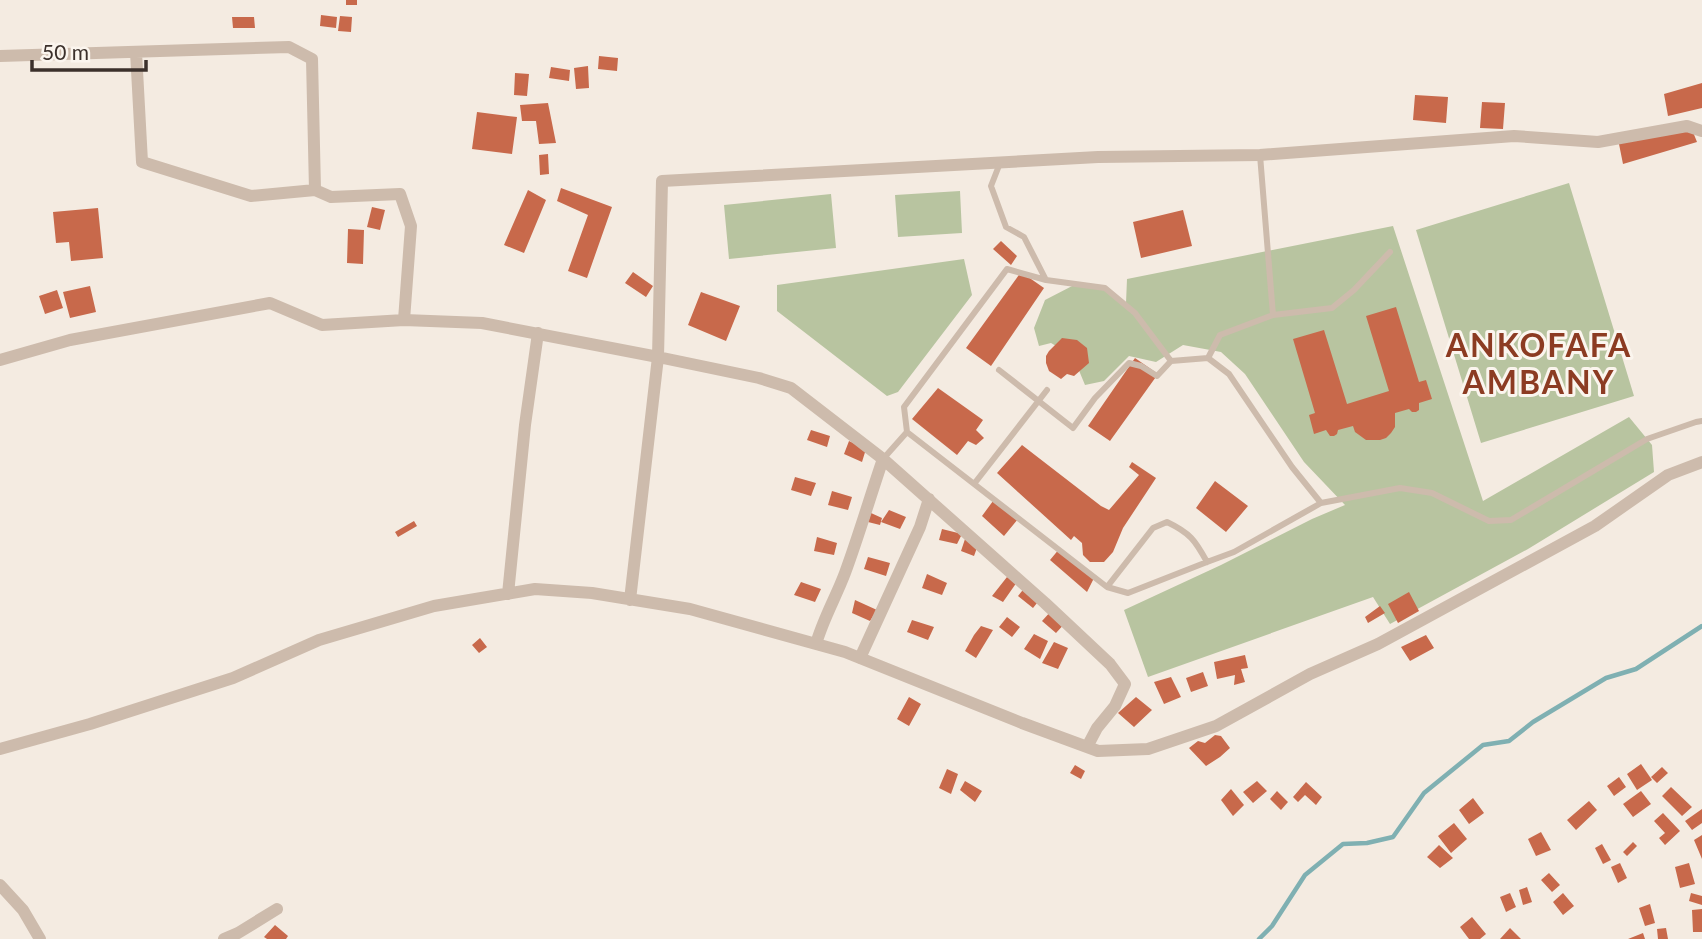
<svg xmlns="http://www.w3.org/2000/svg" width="1702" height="939" font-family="Lato,sans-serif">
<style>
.green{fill:#b8c4a0}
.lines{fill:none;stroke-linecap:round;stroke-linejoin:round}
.stream{stroke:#7fb0b2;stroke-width:4.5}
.building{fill:#c8694b}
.lane{stroke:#cdbbac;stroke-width:6}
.street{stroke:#cdbbac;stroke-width:12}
.labels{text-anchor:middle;stroke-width:6;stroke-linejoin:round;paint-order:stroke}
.district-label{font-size:32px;font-weight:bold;letter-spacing:2px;fill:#8c3b22;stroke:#fbf5ee}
</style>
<rect width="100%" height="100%" fill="#f4ebe1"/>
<path class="green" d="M1569 183 1634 396 1481 443 1416 230Z
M960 191 962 233 898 237 895 195Z
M831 194 836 248 729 259 724 205Z
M1393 226 1483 501 1629 417 1652 445 1654 472 1528 549 1390 624 1373 597 1148 677 1124 610 1221 565 1312 519 1345 505 1304 462 1245 374 1221 352 1183 345 1156 362 1129 356 1104 381 1085 385 1073 356 1051 343 1039 346 1034 328 1045 300 1076 284 1108 289 1126 303 1127 279Z
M964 259 972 295 898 392 887 396 777 311V285Z"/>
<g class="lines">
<path class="stream" d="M1259 939 1272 926 1305 875 1343 844 1367 843 1393 837 1424 793 1483 745 1509 741 1533 722 1606 678 1636 669 1702 626"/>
</g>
<path class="building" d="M346 0H357V5H346Z
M321 15 337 17 336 28 320 26Z
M340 16 352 17 351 32 338 31Z
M232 17H254L255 28H233Z
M599 56 618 58 617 71 598 69Z
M588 66 589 88 576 89 574 68Z
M551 67 570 70 569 81 549 78Z
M515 73 529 74 527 96 514 95Z
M1702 83V108L1668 116 1664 94Z
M1415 95 1448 97 1446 123 1413 120Z
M1482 102 1505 103 1503 129 1480 128Z
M548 103 556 143 539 144 536 121H522L520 105Z
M477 112 517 117 512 154 472 149Z
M1689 122 1697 142 1623 164 1619 144Z
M548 154 549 174 540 175 539 155Z
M561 188 612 207 587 278 568 271 588 215 557 201Z
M528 190 546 200 524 253 504 245Z
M372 207 385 210 380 230 367 227Z
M98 208 103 258 71 261 69 242 56 243 53 212Z
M1183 210 1192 246 1141 258 1133 222Z
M348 229 364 230 363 264 347 263Z
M1001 241 1017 256 1011 265 993 249Z
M633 272 653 286 646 297 625 283Z
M1021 272 1044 288 991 366 966 348Z
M90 286 96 312 70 318 63 292Z
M57 290 63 308 45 314 39 296Z
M701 292 740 306 726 341 688 325Z
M1396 307 1419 382 1426 380 1432 399 1419 403V410L1416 412H1412L1409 409 1395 413V427L1391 433 1386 438 1380 440H1366L1355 432 1353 426 1338 430 1337 434 1334 436H1330L1326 430 1314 434 1309 415 1315 413 1293 339 1324 330 1347 404 1389 391 1366 316Z
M1062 338 1077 340 1087 348 1089 363 1074 376 1067 374 1061 379 1049 371 1046 363V356L1049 351Z
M1135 358 1158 374 1110 441 1088 426Z
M938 388 983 420 976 430 984 438 976 445 968 441 957 455 912 419Z
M811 430 830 436 827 447 807 440Z
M849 441 866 449 862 462 844 454Z
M1022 445 1101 506 1109 510 1139 475 1129 467 1132 462 1156 478 1123 528 1113 552 1104 562H1090L1083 555 1082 543 1074 536 1071 540 997 473Z
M795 477 816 483 811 496 791 490Z
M1215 481 1248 506 1226 532 1196 508Z
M832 491 852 497 848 510 828 505Z
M993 501 1018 519 1004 536 982 516Z
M889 510 906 517 900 529 881 522Z
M871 513 882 518 880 525 868 522Z
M414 521 417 526 398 537 395 532Z
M942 529 962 534 957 544 939 540Z
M817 537 837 543 834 555 814 551Z
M965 539 978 545 974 556 961 551Z
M1060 548 1094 578 1087 592 1050 560Z
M868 557 890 563 886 576 864 569Z
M927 574 947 583 942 595 922 588Z
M1007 577 1017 582 1003 602 992 596Z
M801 582 821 589 815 602 794 595Z
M1026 586 1041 598 1033 608 1018 596Z
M1409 592 1419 611 1398 623 1388 604Z
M855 600 877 610 870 621 852 613Z
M1380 606 1385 613 1368 623 1365 617Z
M1052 610 1067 621 1056 633 1042 621Z
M1007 617 1020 627 1012 637 999 627Z
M912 620 934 627 928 640 907 632Z
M981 626 993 630 976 658 965 651 974 635Z
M1034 634 1048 641 1040 659 1024 649Z
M1426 635 1434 648 1410 661 1401 647Z
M480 638 487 647 479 653 472 645Z
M1054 642 1068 648 1058 669 1042 663Z
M1245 655 1248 668 1241 669 1245 682 1234 685 1235 675 1217 679 1214 662Z
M1203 672 1208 686 1191 692 1186 678Z
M1171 677 1181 697 1164 704 1154 682Z
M909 697 921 704 909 726 897 719Z
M1136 697 1152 710 1134 727 1118 713Z
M1215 735 1221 736 1230 748 1220 757 1206 766 1189 748 1198 741 1205 743Z
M1641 764 1652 780 1637 790 1627 774Z
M1075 765 1085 771 1081 779 1070 773Z
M1662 767 1668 773 1657 783 1651 777Z
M947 769 958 774 951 794 939 788Z
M1619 777 1626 787 1614 796 1607 786Z
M965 781 982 791 975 802 960 790Z
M1257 781 1267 791 1253 803 1243 792Z
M1306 782 1322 797 1316 805 1305 795 1298 802 1293 797Z
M1671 787 1692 807 1682 816 1662 796Z
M1231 789 1244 805 1233 816 1221 800Z
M1277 791 1288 802 1281 810 1270 799Z
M1641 791 1651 804 1633 817 1623 804Z
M1473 798 1484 813 1469 824 1459 810Z
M1589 801 1597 810 1576 830 1567 820Z
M1702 809V823L1692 830 1685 821Z
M1663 813 1680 831 1665 845 1659 838 1665 833 1654 821Z
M1454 823 1467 839 1451 853 1438 836Z
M1541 832 1551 850 1536 856 1528 839Z
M1702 835V859L1694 840Z
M1633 842 1637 846 1627 856 1623 852Z
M1602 844 1611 860 1603 864 1595 848Z
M1439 845 1453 858 1440 868 1427 857Z
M1620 863 1627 878 1618 883 1611 867Z
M1689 863 1695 884 1680 888 1675 867Z
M1549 873 1560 885 1552 892 1541 880Z
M1527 887 1532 902 1523 905 1519 890Z
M1510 893 1516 907 1506 912 1500 897Z
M1563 893 1574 906 1563 915 1553 902Z
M1691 893 1702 896V905L1689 901Z
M1650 904 1655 923 1645 926 1639 908Z
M1702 909V932H1693L1692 910Z
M1472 917 1486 934 1480 939H1469L1460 927Z
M275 925 288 936 286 939H267L264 937Z
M1510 928 1521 939H1500Z
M1666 928 1668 939H1658L1657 929Z
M1643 933 1645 939H1628Z"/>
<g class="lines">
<path class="lane" d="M1260 155 1273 315
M1000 163 991 186 1006 227 1024 237 1046 280 1105 288 1135 313 1171 361
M1208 358 1220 335 1273 315 1332 308 1354 290 1390 252
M907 432 904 407 1007 269 1046 280
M883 459 907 432 1107 587 1128 593 1207 562 1234 552 1321 503 1292 467 1229 374 1208 358 1171 361 1157 376 1141 366 1129 363 1095 398 1073 428 999 370
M974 484 1047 390
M1321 503 1400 488 1432 493 1489 521 1511 520 1647 439 1696 422 1702 421
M1107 587 1153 528 1167 522C1190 533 1195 540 1207 562"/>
<path class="street" d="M136 52 142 162 251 196 315 190 331 197 400 194 411 226 404 320
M0 56 289 47 312 59 315 190
M0 360 70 340 270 303 322 325 404 320 482 323 658 357 662 181 1098 157 1260 155 1514 136 1598 142 1687 126 1702 131
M508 594 525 425 538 333
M630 600 658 357 759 378 791 388 883 459
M816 644C823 619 836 597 845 573 859 535 870 497 883 459L1045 603 1110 664 1125 684 1115 706 1097 728 1087 747
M860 658 920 527 929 499
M0 749 90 724 233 678 319 640 434 606 535 589 592 593 690 609 845 652 1022 723 1098 751 1148 749 1216 726 1310 674 1378 644 1595 526 1668 475 1702 462
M0 885 23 910 40 939
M224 939 238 933 277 909"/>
</g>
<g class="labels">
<g class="district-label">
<text x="1539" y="357">ANKOFAFA<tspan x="1539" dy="37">AMBANY</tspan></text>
</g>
</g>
<path d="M32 60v10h114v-10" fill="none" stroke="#3b302b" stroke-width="3.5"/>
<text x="42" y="60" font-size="21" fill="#3b302b" stroke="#fbf5ee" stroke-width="5" paint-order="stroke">50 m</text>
</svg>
